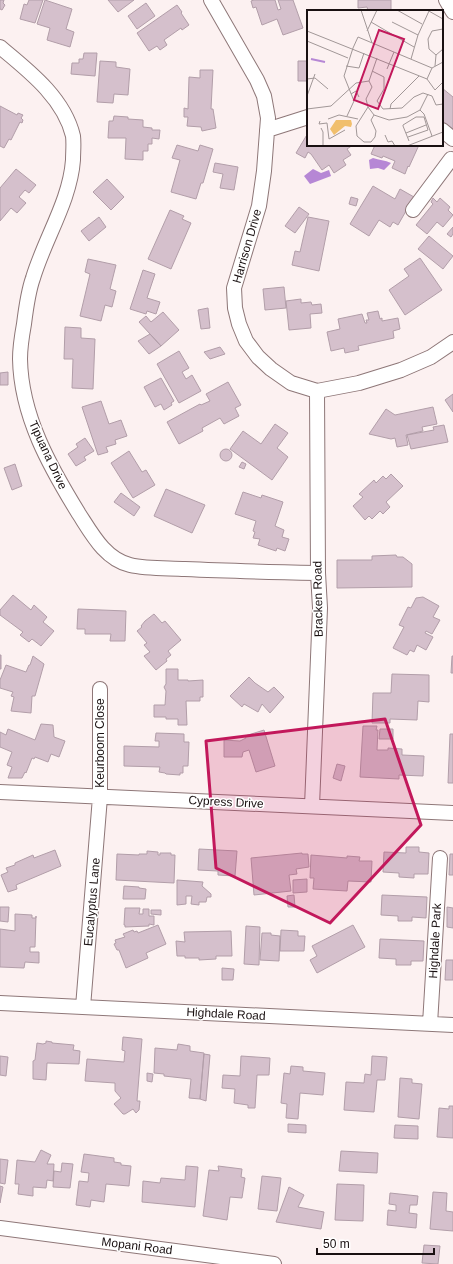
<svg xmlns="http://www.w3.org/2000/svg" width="453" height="1264" font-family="Helvetica,sans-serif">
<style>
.water{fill:#b687d5}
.building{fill:#d5c0cc;stroke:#b29ea9}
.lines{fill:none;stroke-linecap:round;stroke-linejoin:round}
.minor-casing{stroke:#8e7778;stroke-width:16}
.minor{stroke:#fff;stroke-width:14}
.marked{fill:#c2185b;fill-opacity:0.2;stroke:#c2185b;stroke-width:3;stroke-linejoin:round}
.labels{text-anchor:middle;stroke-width:3;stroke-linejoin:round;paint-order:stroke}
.street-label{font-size:12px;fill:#191011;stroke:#fff}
.inset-river{fill:none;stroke:#b687d5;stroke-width:2}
.inset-road{fill:none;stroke:#a19797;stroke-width:1}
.view{fill:#c2185b;fill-opacity:0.15;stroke:#c2185b;stroke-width:2}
.inset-edge{fill:none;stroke:#191011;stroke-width:2}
</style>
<rect width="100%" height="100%" fill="#fcf1f1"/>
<path class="water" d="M373 158C379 160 385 160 391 163L384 170 378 168 370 169 369 160Z
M313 169 321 173 329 170 331 176 310 184 304 176Z"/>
<path class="building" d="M0 0H4L3 3 5 5 2 10 0 9Z
M29 0H43L35 23 20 19 24 4 27 5Z
M45 0 72 9 66 29 74 32 70 47 47 40 50 28 37 24Z
M108 0H134L118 12Z
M254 0H275L278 10 281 9 278 0H293L303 28 283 35 277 19 262 25 256 7 253 8 251 1Z
M358 0H391V11H368L367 7 358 8Z
M146 3 155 16 137 29 128 16Z
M177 5 182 12 181 13 189 25 182 30 181 28 164 40 167 45 160 50 157 46 149 51 137 33Z
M84 53H97L95 76 71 74 72 63H79V59H83Z
M308 58V81H298V61H308Z
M100 61 116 62V67L130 69 128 95 114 94 113 103 97 102Z
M200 70H213L211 109H213L216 128 202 131 201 127 187 126 188 117H184V108L188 109 189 77 200 78Z
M442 88 453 97V129L445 123 442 127Z
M0 106 17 115 18 113 23 115 21 118 23 120 22 123 20 122 11 140 9 139 4 148 0 146Z
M114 116 128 117V119L143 120V127L152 128V130H160L159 139 152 138V144H148V151H143V160L125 159 126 138H108L109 121H113Z
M308 133V145H353L347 149 351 155 343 160 346 165 334 173 329 165 322 170 311 154 308 152 305 158 296 153Z
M177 145 198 151 200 145 213 149 203 183H201L196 199 171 192 180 160 172 158Z
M375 145H419L409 167 408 166 405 174 392 168 395 161 383 156 382 158 371 154Z
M215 163 238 167 234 190 220 188 223 174 213 172Z
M16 169 36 185 29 193 25 190 19 197 26 203 17 213 11 208 0 221V188Z
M107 179 124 197 111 210 93 192Z
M373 186 395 199 400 189 414 197 398 225 393 222 390 227 379 220 369 236 350 224Z
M351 197 358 199 356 206 349 204Z
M433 198 437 202 440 198 450 207 448 210 453 215 443 227 437 222 427 234 416 225 433 204 431 202Z
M299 207 309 214 295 233 285 226Z
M170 210 184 216 182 219 191 223 171 269 148 259Z
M99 217 106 227 89 241 81 231Z
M308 217 329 221 319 271 292 265 295 251 300 252Z
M453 227V234L451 237 447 234Z
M429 236 453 256 443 269 418 249Z
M420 258 442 290 405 315 389 290 409 276 404 269Z
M88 259 116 265 110 289 116 291 112 307 105 305 101 321 80 316 90 274 85 272Z
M143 270 155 274 147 298 160 302 156 314 147 311 146 314 130 309Z
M284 287 286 308 265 310 263 289Z
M301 299V303L311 302 312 305 321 304 322 313 310 314 311 328 289 330 286 301Z
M208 308 210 328 201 329 198 310Z
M378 311 380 319 382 318V321L398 318 400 329 393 331 394 338 358 346 359 350 345 353 344 348 331 351 327 332 340 329 338 319 362 314 365 323H367L366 320H369L367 313Z
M163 312 179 330 161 346 139 322 146 316 151 322Z
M65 327 81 328V338L95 339 93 389 72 388 73 359H64Z
M150 334 161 346 149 354 138 341Z
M220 347 225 354 210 359 204 352Z
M179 351 189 368 182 372 186 379 192 375 201 391 179 403 157 364Z
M8 372V385H0V373Z
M161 378 174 401 171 403 172 405 164 410 161 404 155 407 144 387Z
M228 382 241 405 235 408 239 416 224 424 220 418 202 428 203 431 179 444 167 422 200 404 201 405 210 401 206 394Z
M453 394V412L445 400Z
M101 401 109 424 121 420 127 436 115 440 116 444 106 447 108 452 98 455 82 407Z
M433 407 437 424 422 427 423 431 406 435 408 445 397 447 395 438 391 439 369 434 386 409 395 415Z
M275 424 288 433 277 448 288 457 272 480 230 449 243 431 261 444Z
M444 425 448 442 411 449 407 435 434 430 433 427Z
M85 438 94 451 84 457 86 460 76 466 68 454 78 447 76 444Z
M220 455a6 6 0 1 1 12 0a6 6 0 1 1-12 0Z
M129 451 142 472 146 470 155 485 133 498 111 463Z
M242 462 246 464 244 469 239 467Z
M15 464 22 486 12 490 4 468Z
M391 474 403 486 386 502 390 507 383 514 380 511 372 519 369 516 365 520 353 506 363 497 359 494 374 480 376 483 383 476 386 479Z
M166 489 205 505 192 533 154 516Z
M243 492 261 498 262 495 283 502 275 526 284 530 282 537 289 539 285 551 277 548 276 551 258 545 260 539 253 538 255 532 253 531 256 521 235 514Z
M121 493 140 507 134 516 114 502Z
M396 555 397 557H403L412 564V587L337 588V560H372V556Z
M13 595 31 610 34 605 47 617 43 622 54 631 41 646 32 639 29 642 20 635 23 632 0 615V610Z
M423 597 439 606 433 617 440 620 432 634 426 631 425 633 433 637 426 650 417 645 414 652 410 650 407 655 393 648 404 627 399 625 408 607 411 608 416 598Z
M78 609 126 611 125 641H110L111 634H85V629H77Z
M154 614 162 623 165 621 181 640 168 651 171 655 166 659 167 661 156 670 144 656 150 652 144 645 147 643 137 631 142 627 141 626 145 621Z
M0 655H1V669H0Z
M33 656 44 664 35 696H32L31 713 11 711 14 697 11 696 13 692 0 688V680L6 665 26 672 29 665H30Z
M452 656H453V673H451Z
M166 669H178V680H188V681L203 680V697H200V701H186L187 725H178V719H166V717H154V705H165L166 691 164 687 166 684Z
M392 674 429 675V702L418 701 417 720 390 719V723H372L373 693H391Z
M249 677 255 683 268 692 274 687 284 697 270 713 262 704 258 712 244 704 242 707 230 696Z
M41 724 53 725 54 737 65 741 59 757 51 754 48 762 35 757 34 759 32 758 26 773 25 772 22 778H8L12 767 7 765 12 752 0 747V732L6 735 8 729 35 740Z
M363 726H377L376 730H378L377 750H388V748L402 749V755L424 756 423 776 399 775V779L360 777Z
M380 729H393V739H379Z
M264 730 275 766 256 772 249 750 243 752 242 757H224V740L240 741 246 738 245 736Z
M156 733 184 734V742H189L188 766H183V773H180V775L166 774 165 773 159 772 160 767 124 766V746L159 747V741H155Z
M450 734H453V783H448Z
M337 764 345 766 341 781 333 778Z
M406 847H419V852L429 853 428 874H414V878L399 877V873L383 872 384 852 406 853Z
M199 849 237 851 235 876 218 875V871L198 870Z
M55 850 61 866 16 885 17 889 8 892 1 875 8 872 6 868 15 865V863L33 855 34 858Z
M147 851 158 852V855H160V853H171V855H175L174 883 116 880 117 854 139 855V854H147Z
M302 853V854H308L309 867 296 869 297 874 289 875 291 891 254 895 251 858Z
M450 854H453V875H449Z
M311 855 347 858V856L360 857 359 861H372L371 882 348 881 347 891 313 889 314 878H310Z
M307 879V892L293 893V880Z
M177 880 203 882 202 886 211 894V897H207L206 902H199V905L191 904 192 896H186V904L177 905Z
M124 886 139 887V888L146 889 145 899H123Z
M294 895 295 907H288L287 896Z
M382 895 427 897 426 918 412 917V921H398V916L381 915Z
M0 907H9L8 922 0 921Z
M447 907 453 908V928L447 927Z
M125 908H140L139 914H143V909H149V916H154V925L149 924V926L125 927V925H124Z
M151 910H161V915L151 914Z
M15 914 32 915V918H36V916L35 947H30V952H39V963L25 962 24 968 0 967V929L15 931Z
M158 925 166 944 146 953 148 958 126 968 119 950H117L114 944 116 943 115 940 125 937 123 934 133 930 134 932 137 931 138 933Z
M353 925 365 947 317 973 310 960 317 956 312 946Z
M246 926 260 927 259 965 244 964Z
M281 930 298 931V936H305L304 951H280Z
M231 931 232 956H216V959L199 960V958H185V956H177L176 941 185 942 184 932Z
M262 933H271V935L280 936 279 961 260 960Z
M380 939 424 941 423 961H411V965H396V959L379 958Z
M446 960H453V980H445Z
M222 968 234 969 233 980H222Z
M123 1037 142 1039 137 1101H140L139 1110 136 1113 133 1109 125 1114H123L114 1104 121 1098 115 1091V1083L85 1081 87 1059 124 1062 125 1051 122 1050Z
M46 1041 52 1042V1043L74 1045 73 1050 80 1051 79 1064 47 1063 46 1080 33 1079V1061L35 1060 37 1043 43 1044 46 1043Z
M178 1044 190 1046V1051L204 1053 200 1099 189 1098 191 1079 164 1076V1074L154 1073 155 1048 177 1050Z
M204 1054 210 1055 206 1101 200 1099Z
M0 1056 8 1057 6 1076 0 1075Z
M241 1056 270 1058 269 1075H257L255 1108H248V1105L234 1103 235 1089 222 1088 223 1075 240 1076Z
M372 1056 387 1057 385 1080H377L374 1112 344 1110 346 1082 364 1083 365 1074 371 1075Z
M291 1066 303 1067V1071L325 1073 323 1095 300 1093 298 1119 286 1118 287 1104 281 1103 284 1073 290 1074Z
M147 1073 153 1074 152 1082 147 1081Z
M400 1078 412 1079V1083L422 1084 419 1119 398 1117Z
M449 1106H453V1138L437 1137 439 1108 449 1109Z
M288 1124 306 1125V1133L288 1132Z
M395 1125 418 1126V1139L394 1138Z
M41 1150 51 1155 47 1164H54L53 1181 47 1180 46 1188 33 1187V1196L18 1194 19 1184H15L17 1160 35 1162Z
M341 1151 378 1153 377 1173 339 1171Z
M84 1154 114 1158V1162L121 1163V1165L131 1166 129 1186 106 1184 104 1202 91 1200 90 1207 76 1205 79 1181 88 1182 89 1173 81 1172Z
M0 1159 8 1160 5 1184 0 1183Z
M62 1163 73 1164 70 1188 53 1187 54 1171 61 1172Z
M186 1166 198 1167 195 1207 142 1202 143 1181 160 1183 161 1178 185 1180Z
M218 1166 242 1169 241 1177 245 1178 242 1198 230 1197 227 1220 203 1216 209 1170 219 1171Z
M262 1176 281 1178 277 1211 258 1209Z
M337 1184 364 1185 363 1221 335 1220Z
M0 1186 3 1187 0 1203Z
M289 1187 304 1195 298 1207 324 1212 321 1229 276 1222Z
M433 1192 447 1193 446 1211 453 1212V1231L430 1229Z
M390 1193 418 1196 417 1205H410L409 1213 417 1214 416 1228 387 1225 388 1210 396 1211V1205L389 1204Z
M424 1245 440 1246 438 1264 422 1263Z"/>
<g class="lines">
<defs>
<path id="minor" d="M211 0 257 80 264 96 268 118 264 171 259 206 234 288 235 308 239 324 246 341 258 357 271 369 291 383 317 391 359 383 401 370 431 357 453 342
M446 0 453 12
M0 47C29 71 64 98 73 136 74 144 73 152 73 160 70 201 45 238 33 278 28 292 26 308 24 324 22 335 20 347 20 359 21 416 50 467 79 514 92 534 105 559 130 565 147 569 167 568 185 569 229 571 273 572 318 573
M267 130 308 117
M442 130 453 139
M413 210 451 159 453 160
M0 792 453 813
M312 806 320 608 318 573 317 391
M0 1003 453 1025
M83 1007 100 797V689
M430 1024 440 858
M0 1228 274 1264"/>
</defs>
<use href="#minor" class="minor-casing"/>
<use href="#minor" class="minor"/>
</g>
<path class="marked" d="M385 719 421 825 330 923 216 868 206 741Z"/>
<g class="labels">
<g class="street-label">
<text transform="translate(247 246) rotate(-74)" y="4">Harrison Drive</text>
<text transform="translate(48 455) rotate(65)" y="4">Tipuana Drive</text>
<text transform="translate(318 599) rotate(-91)" y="4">Bracken Road</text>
<text transform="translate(100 743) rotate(-90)" y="4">Keurboom Close</text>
<text transform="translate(226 802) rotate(3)" y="4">Cypress Drive</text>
<text transform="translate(92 902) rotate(-85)" y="4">Eucalyptus Lane</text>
<text transform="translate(435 941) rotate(-87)" y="4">Highdale Park</text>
<text transform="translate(226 1014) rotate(3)" y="4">Highdale Road</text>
<text transform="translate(137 1246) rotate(7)" y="4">Mopani Road</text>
</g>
</g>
<g transform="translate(307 10)">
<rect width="136" height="136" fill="#fcf1f1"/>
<path d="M29 110H44L45 114 44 117 38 116 27 125 23 119Z" fill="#f1bf6d"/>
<path class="inset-river" d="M4 49 18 52"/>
<path class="inset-road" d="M54 0 65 33M90 0 115 14M120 0 136 9M64 12 107 37M85 12 111 25M0 21 120 69 128 80 136 72M60 21 70 0M0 31 41 48M46 38 51 27 125 58 136 52M129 45 122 39 121 29 125 21 136 19M104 49 111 25 122 1M39 56 52 58 57 43M128 56 129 45 136 39M80 59 87 42M65 61 77 67V79L70 91 76 99 95 98 107 87 116 83 125 86 129 95 136 94M0 69 8 68 21 79M120 69 125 58M62 71 70 48M44 84 49 81 52 87M0 86 8 64M61 97 49 116 50 126 57 132H64L68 127 69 121 64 110 67 105M0 99 24 96 49 73 62 71 65 77 59 89 61 97 67 105 82 110 100 107 113 100 117 104 125 126M83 99 84 94 112 66M113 100 121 84M40 106 47 91 37 66 46 38M21 109 32 105 51 109M13 111 12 114 20 113 22 129 38 120M14 118 16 122V136M99 123 119 115M78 125 81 132 85 131 88 136M101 127 121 120 117 107H109L96 115V116L102 131M100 136 136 122"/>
<path class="view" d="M72 20 97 29 71 99 47 90Z"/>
<rect width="136" height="136" class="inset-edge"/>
</g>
<path d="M317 1248v6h117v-6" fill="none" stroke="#191011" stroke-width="2"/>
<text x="323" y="1248" font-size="12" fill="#191011" stroke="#ffffff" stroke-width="3" paint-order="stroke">50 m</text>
</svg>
